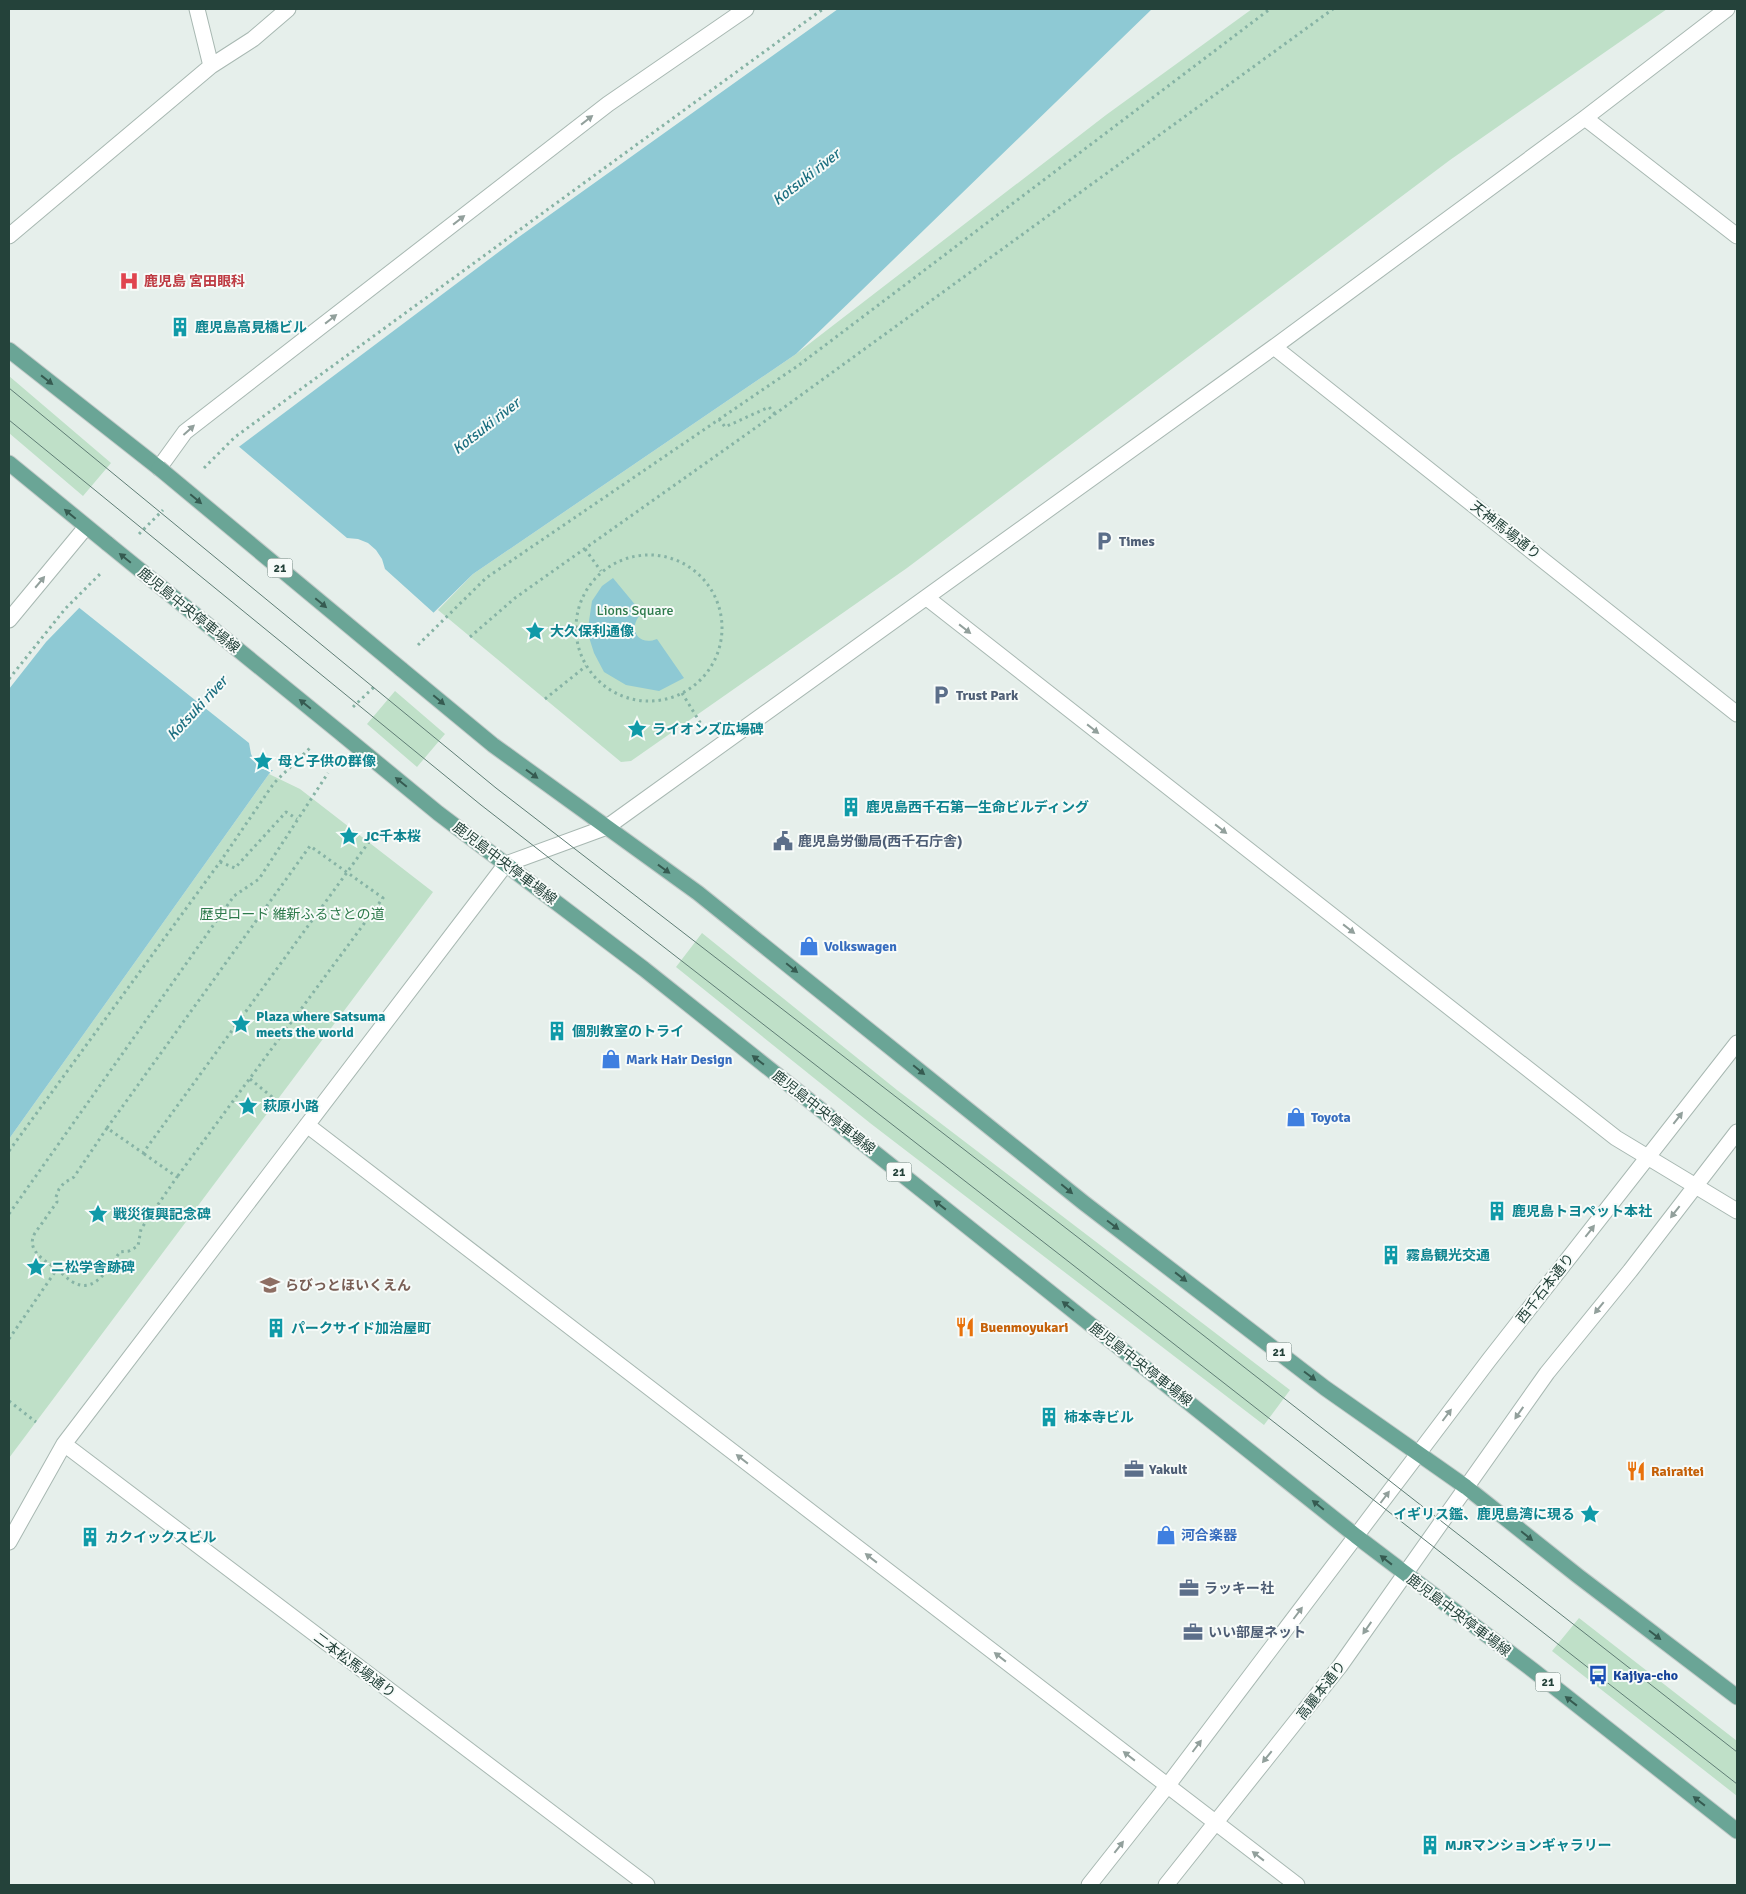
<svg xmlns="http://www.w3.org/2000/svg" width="1746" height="1894" font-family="Signika,'Noto Sans JP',sans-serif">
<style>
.green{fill:#bfe0c8}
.water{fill:#8ec9d4}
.pier{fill:#e6efeb}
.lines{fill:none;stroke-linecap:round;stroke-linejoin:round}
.minor-casing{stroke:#a8b8b2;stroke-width:17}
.major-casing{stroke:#c2cac8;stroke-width:17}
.path{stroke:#86b3a5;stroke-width:3;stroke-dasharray:2.5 4;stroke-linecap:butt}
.minor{stroke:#fff;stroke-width:15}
.major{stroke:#6aa596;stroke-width:15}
.tram{stroke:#5f7d75;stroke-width:1}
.major-bridge-casing{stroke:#c2cac8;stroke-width:17;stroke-linecap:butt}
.major-bridge{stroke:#6aa596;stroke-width:15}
.oneway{fill:#92a09c}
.oneway2{fill:#365b51}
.labels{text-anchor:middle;stroke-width:4;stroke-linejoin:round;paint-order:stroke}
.shield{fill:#f7fbf9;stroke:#637a73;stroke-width:1}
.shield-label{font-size:12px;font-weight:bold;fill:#24423a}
.health-label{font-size:14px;font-weight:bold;fill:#be3a42;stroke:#f7fbf9;text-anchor:start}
.culture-label{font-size:14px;font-weight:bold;fill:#0d838f;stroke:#f7fbf9;text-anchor:start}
.street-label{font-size:14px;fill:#24423a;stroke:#f7fbf9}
.service-label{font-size:14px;font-weight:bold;fill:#4e5e75;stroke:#f7fbf9;text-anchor:start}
.park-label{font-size:14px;fill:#2d7a4b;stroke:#f7fbf9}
.shop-label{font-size:14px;font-weight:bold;fill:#366cbe;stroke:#f7fbf9;text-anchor:start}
.education-label{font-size:14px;font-weight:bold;fill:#785e54;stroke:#f7fbf9;text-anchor:start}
.food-label{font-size:14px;font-weight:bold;fill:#c56008;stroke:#f7fbf9;text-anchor:start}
.transit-label{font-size:14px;font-weight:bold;fill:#164399;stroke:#f7fbf9;text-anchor:start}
.water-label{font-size:15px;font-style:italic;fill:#1c6f80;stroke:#f7fbf9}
</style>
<rect width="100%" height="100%" fill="#e6efeb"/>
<path class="green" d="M1252 9H1667L1450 160 907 568 631 761 621 762 438 610 473 574 796 354 1106 115Z
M9 376 111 463 83 496 9 433Z
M395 691 445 734 417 767 367 724Z
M269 774 300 789 433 892 9 1458V1139Z
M702 933 897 1090 1290 1390 1264 1425 870 1123 676 967Z
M1579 1618 1737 1741V1796L1552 1651Z"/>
<path class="water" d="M838 9H1152L796 354 473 574 269 774 9 1139V689L46 642 228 455 516 239Z
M613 578 642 613C627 627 637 647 657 639L684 678 659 691 626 685 604 672 594 653 588 634 589 621 592 601 602 586Z"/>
<path class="pier" d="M237 445 347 538 358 539 368 543 376 550 382 559 385 569 435 614 277 770H265L256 764 251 754 249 743 77 606 227 453Z"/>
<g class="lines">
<defs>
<path id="minor" d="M197 9 211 66
M1585 118 1737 236
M9 236 211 66 253 39 288 9
M1274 347 1737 714
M159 468 185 432 608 104 746 9
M927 598 1616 1138 1737 1211
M9 620 86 527
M307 1125 1297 1885
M64 1444 647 1885
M9 1542 64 1444 506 864 607 827 1274 347 1585 118 1727 9
M1089 1885 1168 1785 1489 1360 1737 1043
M1166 1885 1340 1666 1547 1373 1630 1271 1737 1132"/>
<path id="major" d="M9 350 159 468
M9 463 108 544
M401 669 493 745 698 893 1084 1203 1325 1388 1466 1487 1578 1576 1737 1697
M343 735 438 813 644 969 1356 1536 1534 1671 1737 1831"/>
</defs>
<use href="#minor" class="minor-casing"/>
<use href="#major" class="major-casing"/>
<path class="path" d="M719 419 725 427 769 407 775 414
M204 468 235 437 823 9
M139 534 163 510
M585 549 601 571
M576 628a73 73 0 1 1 146 0a73 73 0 1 1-146 0Z
M470 637 515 598 775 414 1333 9
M418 645 486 578 799 365 1270 9
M9 679 65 609 100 574
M682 693 701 724
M545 699 586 666
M353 707 375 686
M220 862 235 868 286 812 297 819
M250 1079 277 1101
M107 1128 310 846 383 898 177 1177
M9 1151 220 862 274 783 312 746
M9 1214 234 896 259 879 328 773
M57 1269C63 1274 70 1282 77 1284 97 1292 110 1265 120 1252L129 1251 138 1246 141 1229 177 1177 143 1153
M9 1339 57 1269C45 1261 25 1250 35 1233L57 1202 56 1197 59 1189 64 1183 74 1177 107 1128 143 1153 369 842
M9 1401 36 1422"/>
<use href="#minor" class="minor"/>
<use href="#major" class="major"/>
<path class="tram" d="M9 388 496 788 1080 1239 1737 1752
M9 420 481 805 1064 1258 1737 1784"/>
<defs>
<path id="major-bridge" d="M159 468 401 669
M108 544 343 735"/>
</defs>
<use href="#major-bridge" class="major-bridge-casing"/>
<use href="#major-bridge" class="major-bridge"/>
</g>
<defs><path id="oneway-solid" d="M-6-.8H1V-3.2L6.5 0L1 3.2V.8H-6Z" transform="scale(1.25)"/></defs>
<g class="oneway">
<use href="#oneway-solid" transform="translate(587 120) rotate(-38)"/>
<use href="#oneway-solid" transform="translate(459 220) rotate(-38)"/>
<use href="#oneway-solid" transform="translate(331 319) rotate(-38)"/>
<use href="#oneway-solid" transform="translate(189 430) rotate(-42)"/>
<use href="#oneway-solid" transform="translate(40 582) rotate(-50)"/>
<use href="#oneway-solid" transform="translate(965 629) rotate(38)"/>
<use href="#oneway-solid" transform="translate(1093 729) rotate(38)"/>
<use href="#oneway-solid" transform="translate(1221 829) rotate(38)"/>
<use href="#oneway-solid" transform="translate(1349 929) rotate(38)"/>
<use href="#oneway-solid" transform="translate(1678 1118) rotate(-52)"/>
<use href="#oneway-solid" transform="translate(1675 1212) rotate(128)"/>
<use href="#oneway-solid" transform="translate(1590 1231) rotate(-52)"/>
<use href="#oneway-solid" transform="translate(1599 1308) rotate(129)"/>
<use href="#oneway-solid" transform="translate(1519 1413) rotate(125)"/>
<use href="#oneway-solid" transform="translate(1447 1415) rotate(-53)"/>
<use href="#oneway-solid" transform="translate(742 1459) rotate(-142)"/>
<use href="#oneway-solid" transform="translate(1385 1497) rotate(-53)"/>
<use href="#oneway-solid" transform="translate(871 1558) rotate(-142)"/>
<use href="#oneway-solid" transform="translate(1298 1613) rotate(-53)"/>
<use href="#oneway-solid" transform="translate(1367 1628) rotate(125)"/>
<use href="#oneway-solid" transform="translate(1000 1657) rotate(-142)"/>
<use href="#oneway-solid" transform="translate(1197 1746) rotate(-53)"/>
<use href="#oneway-solid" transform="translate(1129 1756) rotate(-142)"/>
<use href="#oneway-solid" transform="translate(1267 1757) rotate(129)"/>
<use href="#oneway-solid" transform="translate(1119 1847) rotate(-52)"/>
<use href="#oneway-solid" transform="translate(1258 1856) rotate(-142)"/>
</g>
<g class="oneway2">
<use href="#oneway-solid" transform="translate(47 380) rotate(38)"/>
<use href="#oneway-solid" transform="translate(196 499) rotate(40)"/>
<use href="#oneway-solid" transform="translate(70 514) rotate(-140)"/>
<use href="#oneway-solid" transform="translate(125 558) rotate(-141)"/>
<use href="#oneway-solid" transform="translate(321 603) rotate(40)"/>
<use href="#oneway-solid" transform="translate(439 700) rotate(40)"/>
<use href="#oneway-solid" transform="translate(305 704) rotate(-141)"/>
<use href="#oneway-solid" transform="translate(532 774) rotate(36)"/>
<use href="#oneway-solid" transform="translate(401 782) rotate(-141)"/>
<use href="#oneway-solid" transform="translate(664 869) rotate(36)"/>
<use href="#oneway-solid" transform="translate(792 968) rotate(39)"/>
<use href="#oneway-solid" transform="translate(758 1060) rotate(-142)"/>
<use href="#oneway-solid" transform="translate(919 1070) rotate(39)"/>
<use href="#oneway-solid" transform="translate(1067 1189) rotate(40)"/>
<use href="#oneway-solid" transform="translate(940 1205) rotate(-142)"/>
<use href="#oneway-solid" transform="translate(1113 1225) rotate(37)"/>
<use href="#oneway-solid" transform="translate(1181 1277) rotate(38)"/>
<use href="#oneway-solid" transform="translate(1068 1306) rotate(-142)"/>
<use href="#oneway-solid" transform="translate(1310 1376) rotate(37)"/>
<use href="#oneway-solid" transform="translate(1318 1505) rotate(-141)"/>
<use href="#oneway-solid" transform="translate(1527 1536) rotate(39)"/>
<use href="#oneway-solid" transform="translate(1386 1560) rotate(-142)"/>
<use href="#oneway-solid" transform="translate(1655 1635) rotate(37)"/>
<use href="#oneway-solid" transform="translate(1571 1701) rotate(-142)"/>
<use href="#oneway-solid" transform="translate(1699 1801) rotate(-142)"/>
</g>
<defs>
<symbol id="hospital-bare" viewBox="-9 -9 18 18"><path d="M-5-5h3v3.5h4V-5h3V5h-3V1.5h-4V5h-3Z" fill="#e0444e" stroke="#f7fbf9" stroke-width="2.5" paint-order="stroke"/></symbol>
<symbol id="building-bare" viewBox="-9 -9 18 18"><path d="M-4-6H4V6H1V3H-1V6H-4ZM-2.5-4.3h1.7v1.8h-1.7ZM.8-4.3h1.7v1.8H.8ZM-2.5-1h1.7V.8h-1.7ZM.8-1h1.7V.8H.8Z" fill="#0f9aa8" stroke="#f7fbf9" stroke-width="2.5" paint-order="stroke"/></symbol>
<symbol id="parking-bare" viewBox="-9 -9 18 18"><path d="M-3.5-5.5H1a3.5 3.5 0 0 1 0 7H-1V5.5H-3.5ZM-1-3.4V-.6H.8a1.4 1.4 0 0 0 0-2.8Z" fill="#5c6f8a" stroke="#f7fbf9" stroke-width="2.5" paint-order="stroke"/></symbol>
<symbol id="sight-bare" viewBox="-9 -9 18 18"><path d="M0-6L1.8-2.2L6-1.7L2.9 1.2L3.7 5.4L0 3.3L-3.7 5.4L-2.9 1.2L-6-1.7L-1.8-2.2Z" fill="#0f9aa8" stroke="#f7fbf9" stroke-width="2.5" paint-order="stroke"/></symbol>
<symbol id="civic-bare" viewBox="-9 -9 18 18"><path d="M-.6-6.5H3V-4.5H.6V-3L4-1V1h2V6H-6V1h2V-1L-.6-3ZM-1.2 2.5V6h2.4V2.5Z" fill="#5c6f8a" stroke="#f7fbf9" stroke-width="2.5" paint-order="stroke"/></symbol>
<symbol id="shop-bare" viewBox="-9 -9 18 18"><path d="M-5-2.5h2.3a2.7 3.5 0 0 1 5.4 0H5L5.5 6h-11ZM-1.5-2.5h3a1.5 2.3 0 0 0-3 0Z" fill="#3f7fe0" stroke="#f7fbf9" stroke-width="2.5" paint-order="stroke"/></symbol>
<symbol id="school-bare" viewBox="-9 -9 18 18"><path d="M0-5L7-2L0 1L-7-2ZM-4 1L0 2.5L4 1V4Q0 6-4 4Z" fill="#8d6e63" stroke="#f7fbf9" stroke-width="2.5" paint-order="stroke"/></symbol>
<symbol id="restaurant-bare" viewBox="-9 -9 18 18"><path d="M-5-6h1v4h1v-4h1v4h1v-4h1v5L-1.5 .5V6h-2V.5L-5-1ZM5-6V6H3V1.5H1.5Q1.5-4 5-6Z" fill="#e8710a" stroke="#f7fbf9" stroke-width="2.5" paint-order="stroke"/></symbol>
<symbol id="office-bare" viewBox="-9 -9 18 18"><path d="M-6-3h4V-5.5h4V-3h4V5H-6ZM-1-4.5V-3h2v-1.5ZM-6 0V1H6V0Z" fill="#5c6f8a" stroke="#f7fbf9" stroke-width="2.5" paint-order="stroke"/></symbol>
<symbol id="bus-bare" viewBox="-9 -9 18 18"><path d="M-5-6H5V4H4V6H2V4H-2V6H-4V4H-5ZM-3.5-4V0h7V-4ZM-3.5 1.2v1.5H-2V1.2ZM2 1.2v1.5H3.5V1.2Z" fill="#1a4fb4" stroke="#f7fbf9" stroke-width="2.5" paint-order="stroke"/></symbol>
</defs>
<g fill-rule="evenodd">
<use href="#hospital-bare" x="115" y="267" width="28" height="28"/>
<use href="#building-bare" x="166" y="313" width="28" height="28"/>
<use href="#parking-bare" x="1090" y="527" width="28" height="28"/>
<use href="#sight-bare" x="521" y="617" width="28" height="28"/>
<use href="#parking-bare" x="927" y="681" width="28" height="28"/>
<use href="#sight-bare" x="623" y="715" width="28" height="28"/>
<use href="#sight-bare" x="249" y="747" width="28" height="28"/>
<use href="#building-bare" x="837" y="793" width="28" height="28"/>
<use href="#sight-bare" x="335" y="822" width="28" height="28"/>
<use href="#civic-bare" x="769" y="827" width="28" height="28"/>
<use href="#shop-bare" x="795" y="932" width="28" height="28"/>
<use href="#sight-bare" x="227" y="1010" width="28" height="28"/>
<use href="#building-bare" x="543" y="1017" width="28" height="28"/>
<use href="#shop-bare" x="597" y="1045" width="28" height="28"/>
<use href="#sight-bare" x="234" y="1092" width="28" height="28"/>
<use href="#shop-bare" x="1282" y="1103" width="28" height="28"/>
<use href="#building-bare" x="1483" y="1197" width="28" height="28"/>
<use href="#sight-bare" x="84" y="1200" width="28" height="28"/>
<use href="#building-bare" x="1377" y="1241" width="28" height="28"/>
<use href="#sight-bare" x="22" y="1253" width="28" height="28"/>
<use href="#school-bare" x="256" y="1271" width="28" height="28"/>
<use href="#restaurant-bare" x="951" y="1313" width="28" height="28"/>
<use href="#building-bare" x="262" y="1314" width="28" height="28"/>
<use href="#building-bare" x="1035" y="1403" width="28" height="28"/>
<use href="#office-bare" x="1120" y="1455" width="28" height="28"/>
<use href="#restaurant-bare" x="1622" y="1457" width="28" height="28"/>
<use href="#sight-bare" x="1576" y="1500" width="28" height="28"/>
<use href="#shop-bare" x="1152" y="1521" width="28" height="28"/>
<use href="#building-bare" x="76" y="1523" width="28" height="28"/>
<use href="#office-bare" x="1175" y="1574" width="28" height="28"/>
<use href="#office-bare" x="1179" y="1618" width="28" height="28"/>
<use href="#bus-bare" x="1584" y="1661" width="28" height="28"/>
<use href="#building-bare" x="1416" y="1831" width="28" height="28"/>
</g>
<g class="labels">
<g class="shield">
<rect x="267.5" y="558.5" width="25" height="19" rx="4"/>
<rect x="886.5" y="1162.5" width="25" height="19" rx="4"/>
<rect x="1266.5" y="1342.5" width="25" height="19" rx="4"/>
<rect x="1535.5" y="1672.5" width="25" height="19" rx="4"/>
</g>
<g class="shield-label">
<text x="280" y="572">21</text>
<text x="899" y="1176">21</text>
<text x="1279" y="1356">21</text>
<text x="1548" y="1686">21</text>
</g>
<g class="health-label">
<text x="144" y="286">鹿児島 宮田眼科</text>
</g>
<g class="culture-label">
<text x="195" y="332">鹿児島高見橋ビル</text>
<text x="550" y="636">大久保利通像</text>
<text x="652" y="734">ライオンズ広場碑</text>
<text x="278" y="766">母と子供の群像</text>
<text x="866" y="812">鹿児島西千石第一生命ビルディング</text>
<text x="364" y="841">JC千本桜</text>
<text x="256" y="1021">Plaza where Satsuma<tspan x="256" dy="16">meets the world</tspan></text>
<text x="572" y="1036">個別教室のトライ</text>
<text x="263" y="1111">萩原小路</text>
<text x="1512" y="1216">鹿児島トヨペット本社</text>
<text x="113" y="1219">戦災復興記念碑</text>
<text x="1406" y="1260">霧島観光交通</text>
<text x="51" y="1272">ニ松学舎跡碑</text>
<text x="291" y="1333">パークサイド加治屋町</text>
<text x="1064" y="1422">柿本寺ビル</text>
<text x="1575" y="1519" text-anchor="end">イギリス鑑、鹿児島湾に現る</text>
<text x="105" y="1542">カクイックスビル</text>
<text x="1445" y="1850">MJRマンションギャラリー</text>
</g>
<g class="street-label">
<text transform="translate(1506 530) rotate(38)" y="5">天神馬場通り</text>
<text transform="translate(189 610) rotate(39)" y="5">鹿児島中央停車場線</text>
<text transform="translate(505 863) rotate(37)" y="5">鹿児島中央停車場線</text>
<text transform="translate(824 1112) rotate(38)" y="5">鹿児島中央停車場線</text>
<text transform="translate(1545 1288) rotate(-52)" y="5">西千石本通り</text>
<text transform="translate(1141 1364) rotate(38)" y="5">鹿児島中央停車場線</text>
<text transform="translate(1459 1615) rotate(37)" y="5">鹿児島中央停車場線</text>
<text transform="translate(355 1665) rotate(37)" y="5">二本松馬場通り</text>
<text transform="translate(1321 1690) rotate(-52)" y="5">高麗本通り</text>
</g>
<g class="service-label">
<text x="1119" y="546">Times</text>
<text x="956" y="700">Trust Park</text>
<text x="798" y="846">鹿児島労働局(西千石庁舎)</text>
<text x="1149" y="1474">Yakult</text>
<text x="1204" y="1593">ラッキー社</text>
<text x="1208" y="1637">いい部屋ネット</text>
</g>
<g class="park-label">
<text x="635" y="615">Lions Square</text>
<text x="292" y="919">歴史ロード 維新ふるさとの道</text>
</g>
<g class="shop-label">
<text x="824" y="951">Volkswagen</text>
<text x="626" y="1064">Mark Hair Design</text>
<text x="1311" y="1122">Toyota</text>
<text x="1181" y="1540">河合楽器</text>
</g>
<g class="education-label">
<text x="285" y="1290">らびっとほいくえん</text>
</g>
<g class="food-label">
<text x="980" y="1332">Buenmoyukari</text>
<text x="1651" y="1476">Rairaitei</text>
</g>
<g class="transit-label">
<text x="1613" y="1680">Kajiya-cho</text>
</g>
<g class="water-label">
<text transform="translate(806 177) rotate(-38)" y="5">Kotsuki river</text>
<text transform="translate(486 426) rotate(-38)" y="5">Kotsuki river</text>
<text transform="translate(197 708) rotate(-47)" y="5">Kotsuki river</text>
</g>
</g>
<rect width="1746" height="1894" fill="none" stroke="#24423a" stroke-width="20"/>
</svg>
